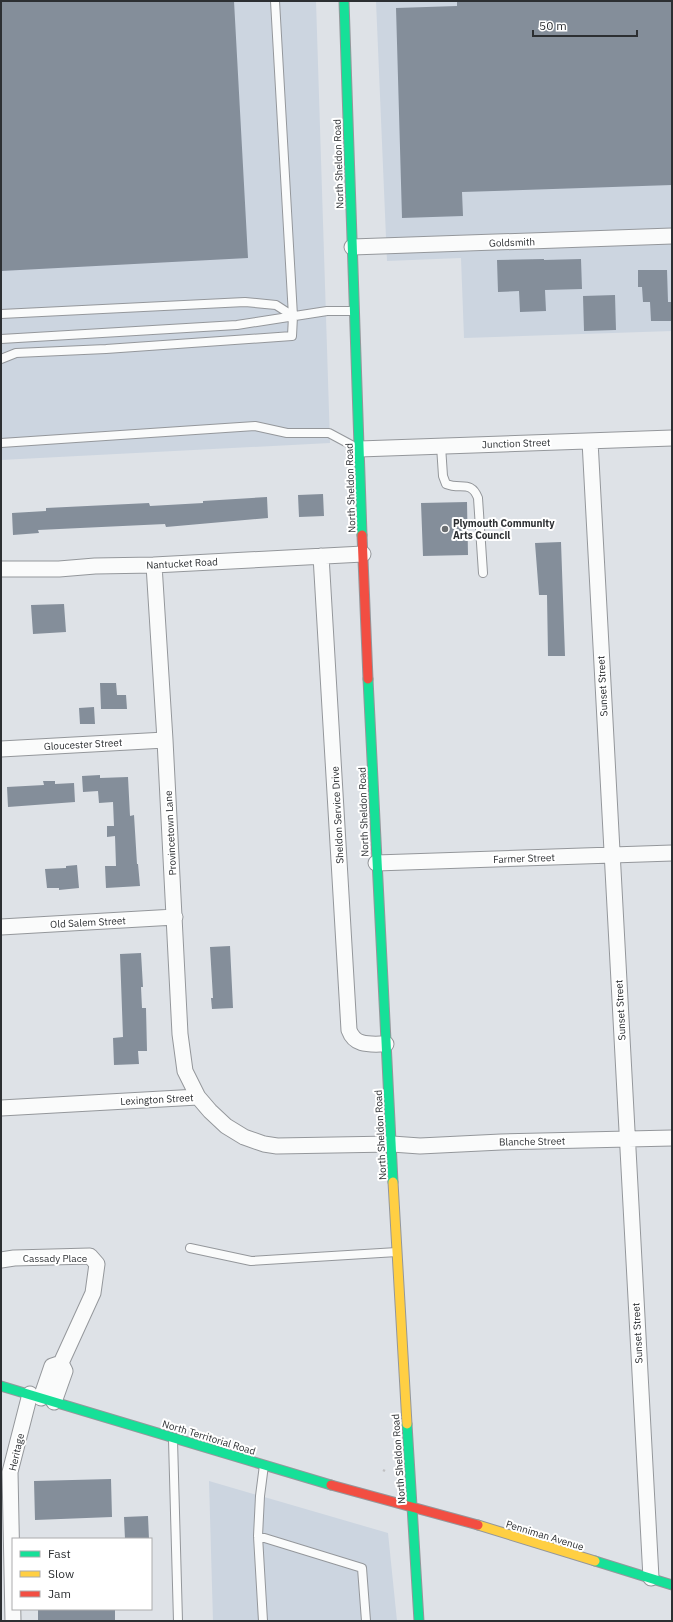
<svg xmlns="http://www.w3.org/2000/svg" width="673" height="1622" font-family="'IBM Plex Sans',sans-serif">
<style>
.built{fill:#ccd5e0}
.building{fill:#848e9a}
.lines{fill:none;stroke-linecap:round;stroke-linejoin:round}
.lane-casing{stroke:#94979b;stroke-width:10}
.street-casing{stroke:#94979b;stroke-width:17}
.fast-casing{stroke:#94979b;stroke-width:11}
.slow-casing{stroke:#94979b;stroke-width:11}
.jam-casing{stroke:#94979b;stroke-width:11}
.path{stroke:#c0c0c2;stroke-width:2.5;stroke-dasharray:3 3;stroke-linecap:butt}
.lane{stroke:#fafbfb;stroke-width:8}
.street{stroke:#fafbfb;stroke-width:15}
.fast{stroke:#16e098;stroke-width:9}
.slow{stroke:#ffcf43;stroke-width:9}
.jam{stroke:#f24e42;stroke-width:9}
.poi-dot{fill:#6a6e71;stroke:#fff;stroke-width:1.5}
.labels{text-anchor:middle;stroke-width:4;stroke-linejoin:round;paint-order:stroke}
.street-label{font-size:10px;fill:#2c2f32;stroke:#fff}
.poi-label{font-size:10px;font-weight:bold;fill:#2c2f32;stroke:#fff;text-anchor:start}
</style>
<rect width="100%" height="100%" fill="#dee2e7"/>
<path class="built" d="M1 1H316L330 443 1 460Z
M376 1H672V331L464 338 461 258 387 261Z
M209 1481 388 1533 397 1621H213Z"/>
<path class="building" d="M1 1H234L248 258 1 271Z
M457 1H672V185L462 192 463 216 402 218 396 8 457 6Z
M544 259V260L581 259 582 289 545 290 546 311 520 312 519 291 498 292 497 260Z
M638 270H667L668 302H672V321H651L650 302H643L642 287H638Z
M615 295 616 330 584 331 583 296Z
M323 494 324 516 299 517 298 495Z
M267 497 268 518 166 527 165 524 38 530 39 533 13 535 12 513 46 511V508L149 503 150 506 203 503V501Z
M467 502 468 555 423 556 421 503Z
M561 542 565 656H548L547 595H539L535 543Z
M64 604 66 632 33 634 31 605Z
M100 683H116L117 695H126L127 709H101Z
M94 707 95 724H80L79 708Z
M100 775V778L128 777 130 816 134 815 137 864H138L140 886 106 888 105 866H116L115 836 107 837V826H114L113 802 99 803 98 791 83 792 82 776Z
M43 781H55V784L74 783 75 802 8 807 7 787 44 785Z
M77 865 79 888 59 890V888H47L45 869 66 868V866Z
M230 946 233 1008 212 1009 211 998H213L210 947Z
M141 953 143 987H141L142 1008H146L147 1051H138L139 1064 114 1065 113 1038 123 1037 120 954Z
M111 1479 112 1517 35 1520 34 1481Z
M148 1516 149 1539H125L124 1517Z
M38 1609H115V1621H38Z"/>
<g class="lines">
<defs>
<path id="lane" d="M1 314 245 302 276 305 293 316
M1 339 237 325 327 311H353
M1 359 16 353 106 349 292 336 293 316 275 1
M1 443 255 426 287 433H329L357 448
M441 446 443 476 446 484C461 490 471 480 478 498L483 573
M190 1248 251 1261 397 1252
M173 1440 178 1621
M258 1536 362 1568 366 1621
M263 1621 258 1536 260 1496 264 1465"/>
<path id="street" d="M352 247 672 236
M590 441 651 1578
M359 449 672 438
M321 556 349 1030C355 1047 371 1044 386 1044
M154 565 165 740 180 1034 185 1071 198 1097
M1 569H59L95 566 154 565 363 554
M1 749 165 740
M376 863 672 853
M1 927 175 917
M1 1108 198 1097 210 1111 226 1126 244 1137 264 1144 277 1146 392 1144 420 1146 501 1142 672 1138
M1 1260 14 1258 90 1256 97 1264 93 1293 61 1363 52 1366 41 1398
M54 1402 65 1371 61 1363
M13 1621 10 1472 30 1394"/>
<path id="fast" d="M344 1 362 535
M368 679 393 1182
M1 1386 331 1485
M407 1424 419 1621
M595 1561 672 1585"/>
<path id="slow" d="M393 1182 407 1424
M478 1525 595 1561"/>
<path id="jam" d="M362 535 368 679
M331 1485 478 1525"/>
</defs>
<use href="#lane" class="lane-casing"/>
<use href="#street" class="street-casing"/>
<use href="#fast" class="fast-casing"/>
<use href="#slow" class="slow-casing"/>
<use href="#jam" class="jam-casing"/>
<path class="path" d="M383 1470 385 1471"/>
<use href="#lane" class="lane"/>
<use href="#street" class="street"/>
<use href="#fast" class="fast"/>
<use href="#slow" class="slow"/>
<use href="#jam" class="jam"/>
</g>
<circle class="poi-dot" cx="445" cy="529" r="4"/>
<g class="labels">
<g class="street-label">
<text transform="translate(338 164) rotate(-92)" y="4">North Sheldon Road</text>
<text transform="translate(512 242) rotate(-2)" y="4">Goldsmith</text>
<text transform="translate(516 443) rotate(-2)" y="4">Junction Street</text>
<text transform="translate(350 488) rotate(-92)" y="4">North Sheldon Road</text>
<text transform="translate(182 563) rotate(-3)" y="4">Nantucket Road</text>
<text transform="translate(602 686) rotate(-93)" y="4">Sunset Street</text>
<text transform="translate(83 744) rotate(-3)" y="4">Gloucester Street</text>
<text transform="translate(363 812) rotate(-92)" y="4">North Sheldon Road</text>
<text transform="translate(337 815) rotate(-93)" y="4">Sheldon Service Drive</text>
<text transform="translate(170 833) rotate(-93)" y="4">Provincetown Lane</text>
<text transform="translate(524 858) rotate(-2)" y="4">Farmer Street</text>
<text transform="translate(88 922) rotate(-3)" y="4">Old Salem Street</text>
<text transform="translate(620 1010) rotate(-93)" y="4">Sunset Street</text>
<text transform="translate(157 1099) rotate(-3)" y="4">Lexington Street</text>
<text transform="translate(380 1135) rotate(-93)" y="4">North Sheldon Road</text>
<text transform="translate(532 1141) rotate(-1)" y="4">Blanche Street</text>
<text x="55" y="1262">Cassady Place</text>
<text transform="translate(637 1333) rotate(-93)" y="4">Sunset Street</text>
<text transform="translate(209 1437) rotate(17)" y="4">North Territorial Road</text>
<text transform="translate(16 1452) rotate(-77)" y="4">Heritage</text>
<text transform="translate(398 1459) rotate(-94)" y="4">North Sheldon Road</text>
<text transform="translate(545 1535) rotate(17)" y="4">Penniman Avenue</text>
</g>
<g class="poi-label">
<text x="453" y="527">Plymouth Community<tspan x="453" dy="12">Arts Council</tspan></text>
</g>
</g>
<rect width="673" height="1622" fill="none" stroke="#2c2f32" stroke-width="4"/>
<rect x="12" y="1538" width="140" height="72" fill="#ffffff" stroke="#abacad"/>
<rect x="20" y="1551" width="20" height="6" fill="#16e098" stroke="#abacad"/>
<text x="48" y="1558" font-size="12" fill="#2c2f32">Fast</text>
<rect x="20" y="1571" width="20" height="6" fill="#ffcf43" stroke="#abacad"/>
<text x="48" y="1578" font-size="12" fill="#2c2f32">Slow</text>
<rect x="20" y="1591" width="20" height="6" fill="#f24e42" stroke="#abacad"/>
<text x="48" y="1598" font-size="12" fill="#2c2f32">Jam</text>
<path d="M533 30v6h104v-6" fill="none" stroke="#2c2f32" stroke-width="2"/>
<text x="539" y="30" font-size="12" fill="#2c2f32" stroke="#ffffff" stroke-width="3" paint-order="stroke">50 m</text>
</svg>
